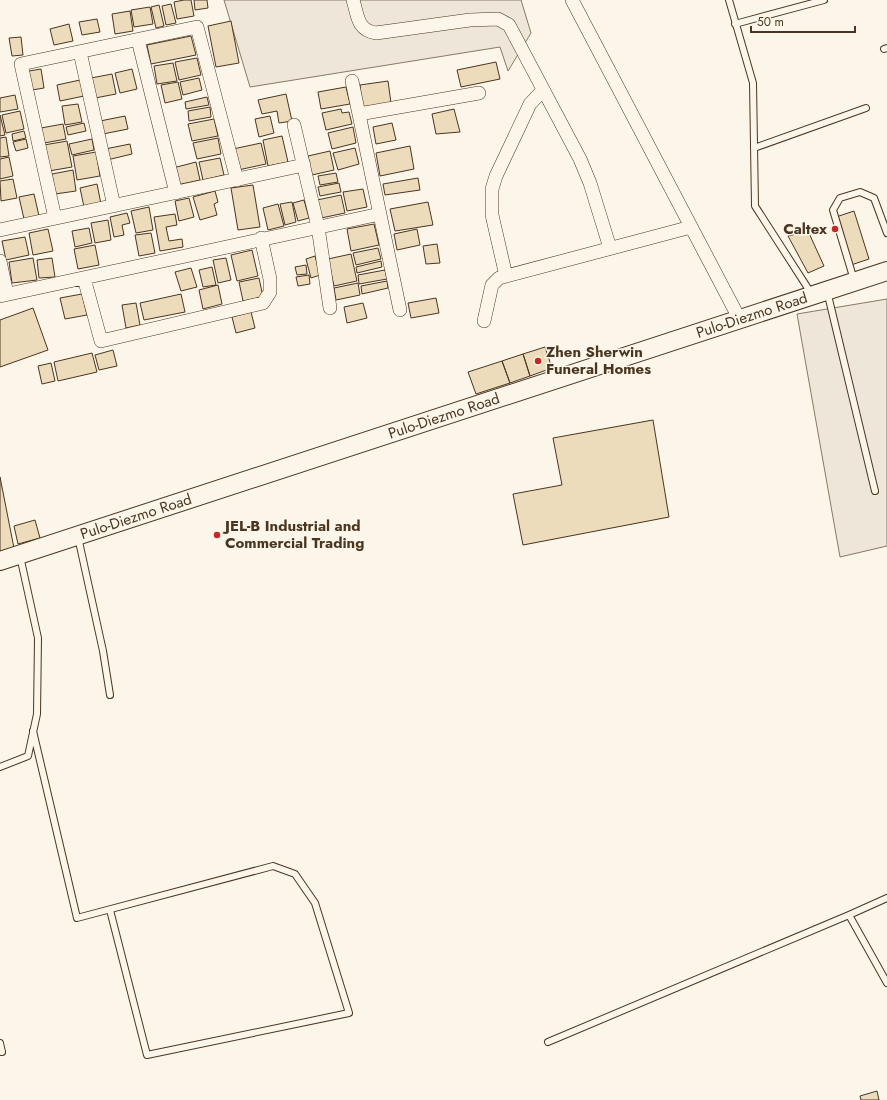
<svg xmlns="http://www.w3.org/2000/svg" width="887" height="1100" font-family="Jost,sans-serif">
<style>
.green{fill:#ede6d9;stroke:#887966}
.building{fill:#ecdcbc;stroke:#4a3520}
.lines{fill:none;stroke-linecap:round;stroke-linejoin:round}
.service-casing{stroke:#4a3520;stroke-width:8}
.minor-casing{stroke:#4a3520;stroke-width:14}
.secondary-casing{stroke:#4a3520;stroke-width:20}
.service{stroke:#fbf6e9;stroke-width:6}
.minor{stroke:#fbf6e9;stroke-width:13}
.secondary{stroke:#fbf6e9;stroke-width:18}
.poi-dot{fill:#c62828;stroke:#fbf6e9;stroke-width:1.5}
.labels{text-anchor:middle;stroke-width:3;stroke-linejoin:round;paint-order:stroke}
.poi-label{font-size:15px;font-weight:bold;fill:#4a3520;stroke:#fbf6e9;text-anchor:start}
.street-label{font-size:15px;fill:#4a3520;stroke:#fbf6e9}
</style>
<rect width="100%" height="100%" fill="#fbf6e9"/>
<path class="green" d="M224 0H521L531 33 508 71 500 47 250 87Z
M887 299V546L840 557 797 314Z"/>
<path class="building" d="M184 0H191L194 16 177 19 174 2Z
M194 0H207L208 8 195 10Z
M171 4 176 23 166 25 162 6Z
M159 5 164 26 156 28 151 7Z
M150 7 153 24 134 27 131 10Z
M130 11 133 31 115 34 112 14Z
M97 19 100 32 82 35 79 22Z
M231 21 239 63 216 67 208 26Z
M69 24 73 41 54 45 50 29Z
M191 36 196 55 151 64 147 45Z
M21 37 23 55 12 56 9 38Z
M197 58 201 75 179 80 175 62Z
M496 62 500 79 461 87 457 70Z
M173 63 177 81 157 84 154 66Z
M41 69 44 88 32 90 29 71Z
M132 69 137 89 120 93 115 73Z
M112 74 116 94 95 98 91 78Z
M199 78 202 90 183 95 180 82Z
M80 80 84 96 60 101 57 85Z
M388 81 391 103 362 107 360 85Z
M178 82 182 99 165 103 161 85Z
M346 87 350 104 321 109 318 92Z
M286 94 292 121 279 123 277 111 262 114 258 100Z
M15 95 18 109 0 112V98Z
M207 97 209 105 186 109 185 102Z
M78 104 82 122 65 125 62 106Z
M210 107 211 117 189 121 188 111Z
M341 109 342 113 349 112 352 124 326 130 322 113Z
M454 109 460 132 436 134 432 114Z
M20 111 24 129 6 133 2 115Z
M0 115 5 135 0 136Z
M125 116 128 129 103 134 100 121Z
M270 116 274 133 259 137 255 119Z
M214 119 218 136 192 141 188 124Z
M84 123 86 131 68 135 66 127Z
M392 123 396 140 376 144 373 127Z
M63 124 66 139 44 143 41 128Z
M353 127 356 143 332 149 328 133Z
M24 131 26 138 13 141 12 134Z
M282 136 288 162 268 166 263 140Z
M6 137 9 156 0 157V138Z
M218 138 221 154 197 159 193 143Z
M26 139 28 148 16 151 13 142Z
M92 139 94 150 72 155 69 144Z
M67 141 72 167 49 171 44 145Z
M261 143 266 164 238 170 233 149Z
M130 144 132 154 107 160 105 149Z
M410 146 414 169 380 176 376 153Z
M355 148 359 164 338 170 333 153Z
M330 151 334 170 312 175 308 156Z
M96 152 100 176 77 180 73 156Z
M9 157 13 176 0 179V159Z
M220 158 224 175 203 180 199 162Z
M196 162 200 180 177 185 173 168Z
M73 170 76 191 55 194 52 174Z
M336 173 338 182 320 185 318 176Z
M418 178 420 190 385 195 383 184Z
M13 179 17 198 1 201 0 181Z
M339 183 341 192 320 196 318 187Z
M97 184 101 204 84 207 80 188Z
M253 185 260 227 238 230 231 188Z
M363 189 367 207 347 211 343 192Z
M215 191 218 202 214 204 217 215 200 220 193 197Z
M34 194 39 216 24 219 19 197Z
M341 195 345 213 321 218 317 200Z
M189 198 194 217 179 221 175 201Z
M304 200 309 218 298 221 293 203Z
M292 202 296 222 285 225 280 204Z
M428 202 433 225 395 231 390 209Z
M278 204 284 226 268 230 263 208Z
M149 207 153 230 136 233 131 211Z
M854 211 869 259 851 265 836 217Z
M127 213 130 223 122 225 124 235 114 237 110 217Z
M175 214 177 225 166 227 169 241 182 239 183 247 160 251 154 217Z
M108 220 111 240 95 243 91 223Z
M374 224 379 245 351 251 347 229Z
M89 228 92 243 75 247 72 231Z
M48 229 53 251 33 255 29 233Z
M417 229 420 245 397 250 394 234Z
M808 231 824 266 808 273 788 236Z
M151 233 155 253 139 256 135 235Z
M25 237 29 255 6 260 2 241Z
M437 244 440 263 426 264 423 246Z
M95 245 99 265 78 269 74 249Z
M378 248 381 259 356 265 353 253Z
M252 250 258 276 237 281 231 255Z
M351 254 357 281 334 286 328 259Z
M315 256 320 275 311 278 306 259Z
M33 258 37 280 12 283 9 262Z
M52 258 55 277 39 278 37 260Z
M226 258 231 280 218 283 213 260Z
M381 261 382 267 357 273 356 267Z
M306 265 307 274 297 275 295 267Z
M212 267 216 285 203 287 199 270Z
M191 268 197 287 181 291 175 272Z
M385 270 387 279 359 284 358 275Z
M309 275 310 284 298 286 296 277Z
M259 278 263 297 243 301 239 282Z
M387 281 388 288 362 294 361 286Z
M358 283 360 295 336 300 334 288Z
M218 285 222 304 203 309 199 290Z
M82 294 87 315 65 319 60 298Z
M181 294 185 312 144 320 140 303Z
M436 298 439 313 411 318 408 303Z
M136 303 140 325 126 328 122 305Z
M363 303 367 318 347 323 344 307Z
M33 308 48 350 0 367V320Z
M251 312 255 328 236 333 232 317Z
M545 347 552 368 530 376 523 354Z
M113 350 117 366 99 370 95 355Z
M92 353 97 372 58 381 54 362Z
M523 354 530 376 510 383 502 361Z
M502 361 510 383 476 394 468 372Z
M51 363 55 381 42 384 38 366Z
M653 420 669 517 523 545 513 494 562 485 553 438Z
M0 477 14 548 0 551Z
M35 520 40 538 18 544 14 526Z
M877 1091 879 1100H861L860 1096Z"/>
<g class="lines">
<defs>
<path id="service" d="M729 0 753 83 755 206 811 293
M735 24 824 0
M884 49 887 48
M754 148 866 108
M854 280 833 210 840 198 860 192 874 198 887 233
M827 291 875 491
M78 537 103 651 110 695
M33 731 77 918 273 866 295 874 315 903 349 1013 147 1055 110 910
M0 767 28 756 37 714 38 638 20 556
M849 915 887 983
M548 1042 849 915 887 898
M0 1043 2 1052"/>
<path id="minor" d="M353 0C358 16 357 30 376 33L470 20 498 19 509 25 580 159 590 183 610 248
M572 0 739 318
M138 40 176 193
M80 52 114 206
M352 81 400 310
M359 114 479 93
M294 125 318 227 330 308
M55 218 21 64 197 27 237 180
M0 230 304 165
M0 261 7 294
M506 276 492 215V189L496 176 530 104 543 90
M84 278 101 341 263 303 270 292V279L261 238
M0 296 380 214
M484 321 492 285 499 278 691 227"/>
<g id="secondary">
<path id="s1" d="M0 561 887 271"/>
</g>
</defs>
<use href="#service" class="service-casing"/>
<use href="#minor" class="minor-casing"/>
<use href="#secondary" class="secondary-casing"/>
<use href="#service" class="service"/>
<use href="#minor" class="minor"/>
<use href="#secondary" class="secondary"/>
</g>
<g class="poi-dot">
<circle cx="835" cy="229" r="4"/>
<circle cx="538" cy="361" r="4"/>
<circle cx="217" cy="535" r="4"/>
</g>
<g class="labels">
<g class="poi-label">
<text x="827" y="234" text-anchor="end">Caltex</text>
<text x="546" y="357">Zhen Sherwin<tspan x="546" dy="17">Funeral Homes</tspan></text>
<text x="225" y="531">JEL-B Industrial and<tspan x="225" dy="17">Commercial Trading</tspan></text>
</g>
<g class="street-label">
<text dy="5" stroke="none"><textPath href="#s1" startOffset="791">Pulo-Diezmo Road</textPath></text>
<text dy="5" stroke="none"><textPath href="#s1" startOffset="467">Pulo-Diezmo Road</textPath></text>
<text dy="5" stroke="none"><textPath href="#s1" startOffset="143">Pulo-Diezmo Road</textPath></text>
</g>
</g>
<path d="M751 26v6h104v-6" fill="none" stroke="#4a3520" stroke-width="2"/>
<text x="757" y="26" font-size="12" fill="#4a3520" stroke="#fbf6e9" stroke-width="3" paint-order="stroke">50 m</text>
</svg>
